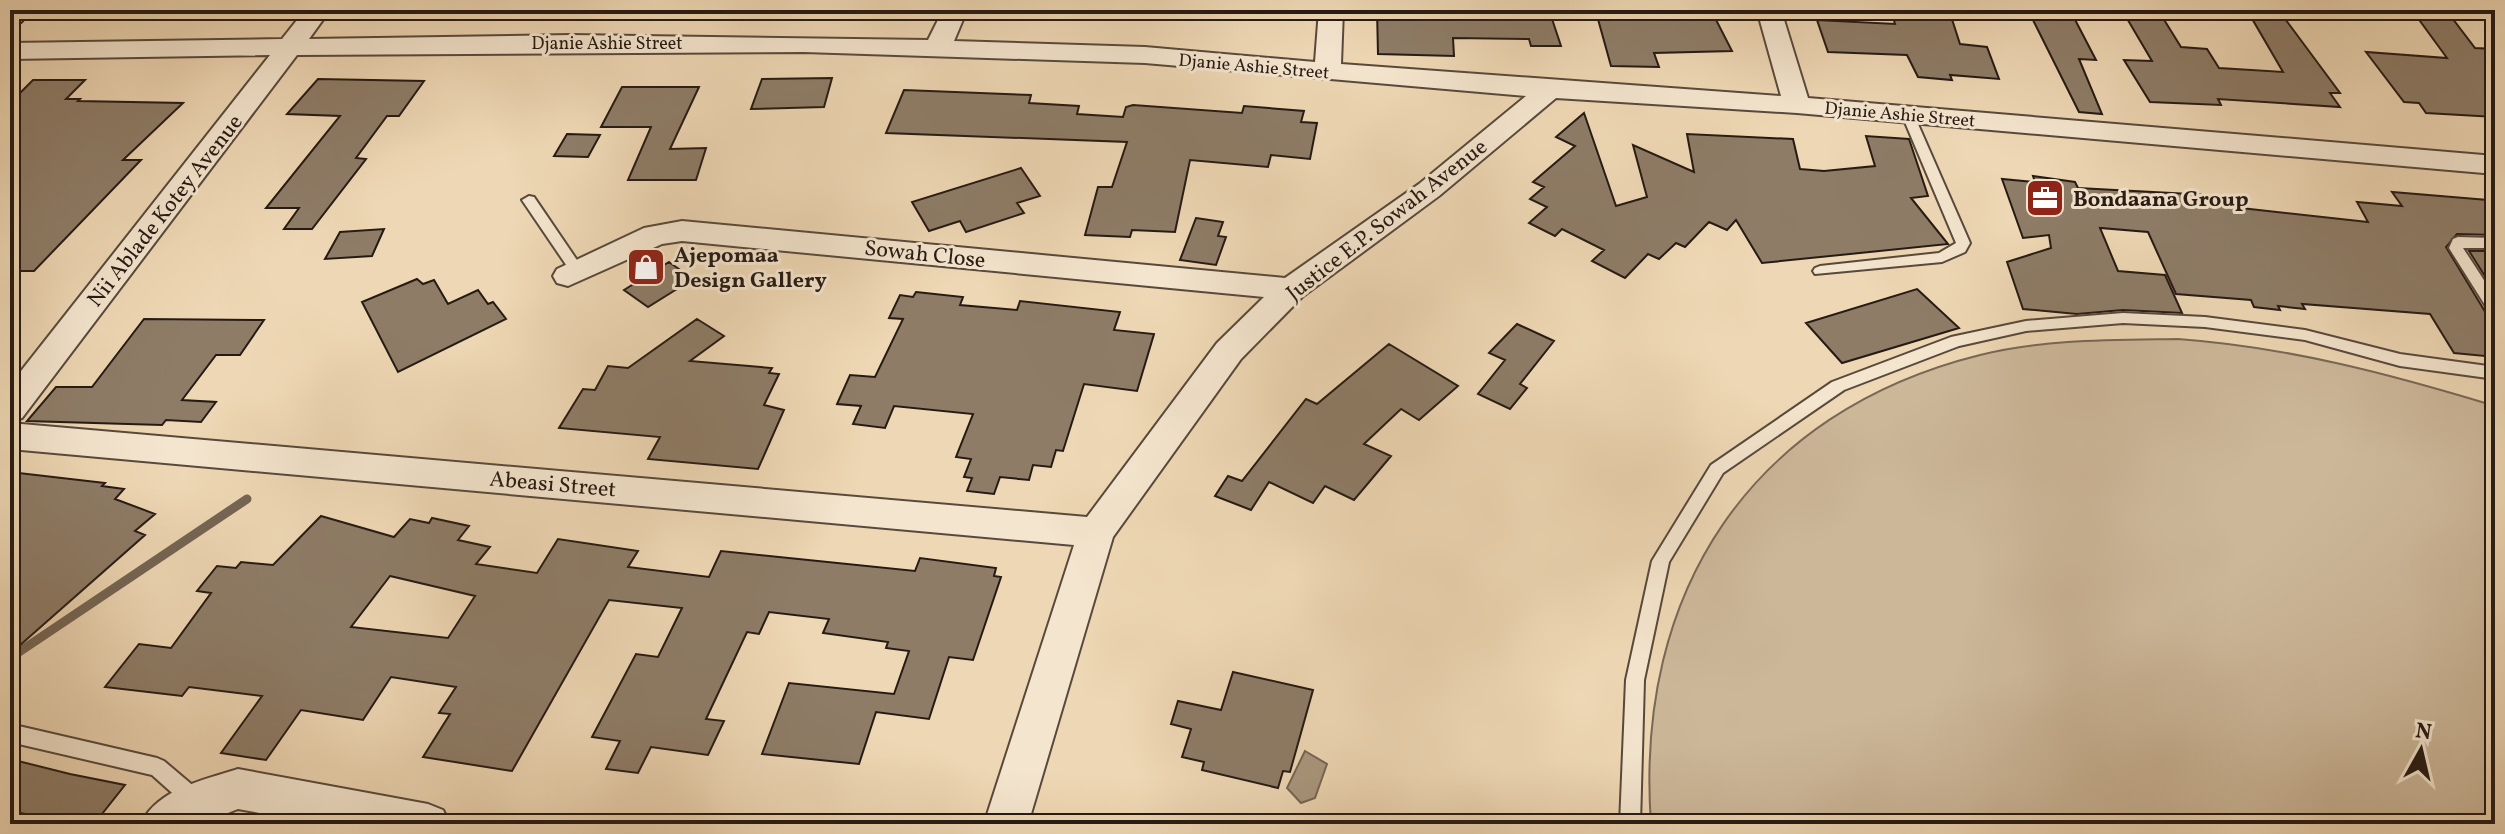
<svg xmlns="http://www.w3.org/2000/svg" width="2505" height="834" font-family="Vollkorn,serif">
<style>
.green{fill:#ccb799;stroke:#796856;stroke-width:2}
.water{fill:#aa977e;stroke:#756554;stroke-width:2}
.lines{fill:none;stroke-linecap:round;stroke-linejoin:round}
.stream{stroke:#756554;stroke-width:9}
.building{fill:#8e7c67;stroke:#261a14;stroke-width:2;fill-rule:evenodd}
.lane-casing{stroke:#58493c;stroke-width:4}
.street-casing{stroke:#58493c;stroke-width:4}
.secondary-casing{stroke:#261a14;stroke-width:4}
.lane{fill:#f4e5ce;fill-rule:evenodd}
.street{fill:#f4e5ce;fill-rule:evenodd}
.secondary{fill:#f4e5ce;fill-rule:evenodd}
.labels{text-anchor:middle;stroke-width:6;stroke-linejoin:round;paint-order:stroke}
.far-street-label{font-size:18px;fill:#261a14;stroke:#f4e5ce}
.poi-label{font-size:22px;font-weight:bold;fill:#261a14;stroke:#f4e5ce;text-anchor:start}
.street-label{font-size:22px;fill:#261a14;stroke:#f4e5ce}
</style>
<rect width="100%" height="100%" fill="#eed7b4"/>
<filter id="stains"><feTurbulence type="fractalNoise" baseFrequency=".0025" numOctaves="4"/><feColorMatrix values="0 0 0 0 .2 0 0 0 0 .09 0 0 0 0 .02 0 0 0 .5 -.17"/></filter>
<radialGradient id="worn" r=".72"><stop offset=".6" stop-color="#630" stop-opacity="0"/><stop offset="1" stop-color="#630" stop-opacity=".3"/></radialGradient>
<path class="green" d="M2178 339C2288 347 2390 374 2495 406V824H1651C1634 592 1751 412 1980 355 2044 339 2113 340 2178 339Z"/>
<path class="water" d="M1305 751 1327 764 1315 798 1301 803 1287 788Z"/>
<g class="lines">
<path class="stream" d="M10 658 247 499"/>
</g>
<path class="building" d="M1377 10H1549L1561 46H1531L1529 39 1453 38 1454 56 1378 54Z
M1711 10 1732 51 1654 53 1659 67 1611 66 1596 12Z
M1891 10H1949L1960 44 1987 47 1999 79 1950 75 1952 80 1918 77 1907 55 1828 52 1817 20 1895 24Z
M2028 10H2070L2096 60 2079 59 2102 114 2079 112Z
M2122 10H2158L2181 47 2207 49 2219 68 2283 72 2247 10 2280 12 2340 93H2330L2340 107 2218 99 2221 105 2150 102 2124 60 2152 61Z
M2412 10H2446L2475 48 2495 49V117L2426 113 2419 103 2404 102 2366 52 2447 58Z
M832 78 824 107 751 109 762 79Z
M318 79 424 81 399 116H387L356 158 366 159 312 229H284L299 208H266L340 116 287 114Z
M33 80H85L66 99H80L78 101 183 103 123 160H141L34 271H10V103Z
M622 87H699L670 149 706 148 696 180H628L651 127H601Z
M904 90 1031 95 1029 103 1079 106 1077 114 1123 117 1126 107 1133 105 1242 113 1244 106 1304 111 1301 122 1317 123 1310 159 1271 155 1268 167 1190 160 1175 232 1132 230 1130 237 1085 235 1098 187H1112L1127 142 886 133Z
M1584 113 1616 206 1647 197 1633 145 1694 172 1687 134 1793 139 1800 169 1824 171 1875 166 1866 136 1909 139 1928 196 1911 198 1948 244 1762 263 1736 220 1727 230 1709 222 1685 247 1676 243 1659 259 1648 254 1625 278 1592 261 1604 250 1562 229 1555 236 1529 223 1547 207 1530 199 1544 187 1533 182 1575 146 1556 137Z
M567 134 600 135 588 157 554 156Z
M1021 168 1040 196 1017 203 1024 213 966 232 960 221 929 231 912 202Z
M2033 176 2075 182 2078 188 2209 195 2214 205 2368 222 2357 202 2402 206 2392 192 2488 200 2495 202V235L2457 234 2446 247 2487 315 2495 317V357L2454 353 2430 314 2302 304 2305 309 2278 306 2280 310 2254 307 2251 300 2176 294 2148 232 2100 228 2118 271 2165 275 2182 313 2123 310 2077 314 2023 309 2007 262 2051 248 2049 235 2023 238 2002 179 2035 182Z
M1196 218 1223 222 1218 236 1226 237 1216 265 1180 260Z
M384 229 372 256 325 259 340 232Z
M2469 251H2495V292Z
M669 262 693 279 648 307 624 290Z
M417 279 423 284 434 280 448 304 478 290 488 304 493 302 506 319 398 372 362 302Z
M1917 289 1959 328 1842 363 1806 323Z
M916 292 963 297 960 305 1017 310 1020 301 1120 312 1114 330 1154 334 1137 391 1084 384 1063 451 1056 450 1051 467 1033 465 1029 480 1000 477 994 494 967 491 972 478 964 477 971 459 956 457 973 414 894 406 885 428 853 424 861 406 837 404 850 375 875 377 903 319 889 318 900 295 913 297Z
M144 319 264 320 240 355H216L182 400 216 402 201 422 166 420 162 425 27 421 56 387H92Z
M697 319 724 336 690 361 772 368 769 373 779 374 764 405 784 410 758 469 648 459 660 437 559 428 583 389 595 390 608 366 628 368Z
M1517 324 1554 341 1520 384 1527 388 1510 409 1478 394 1505 360 1489 353Z
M1389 344 1458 386 1419 420 1401 409 1364 444 1391 456 1354 500 1325 486 1313 503 1269 482 1251 510 1215 496 1228 476 1242 481 1306 399 1317 404Z
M10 472 105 483 102 486 124 489 115 499 155 514 135 531 145 535 10 654Z
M321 516 394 537 410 519 429 523 432 518 469 526 458 540 490 547 476 564 537 573 558 539 638 551 628 567 709 577 721 551 915 571 920 558 996 568 994 576 1001 577 973 660 949 657 929 719 876 712 859 764 762 754 789 683 894 694 909 651 886 648 888 642 823 633 829 619 769 612 759 634 747 632 706 719 724 721 708 755 651 747 638 773 606 769 620 741 592 737 636 654 658 657 682 608 609 600 512 771 423 757 450 714 439 713 456 687 391 677 363 720 301 710 266 760 221 753 262 696 189 687 182 696 105 687 139 644 171 648 211 593 197 591 217 566 236 568 241 562 273 565ZM390 576 475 596 448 638 351 627Z
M1233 672 1313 690 1290 772 1283 771 1278 788 1202 770 1204 762 1182 757 1191 729 1171 724 1178 701 1221 710Z
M10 759 70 774 125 785 94 824H34L40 817 10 811Z"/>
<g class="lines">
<defs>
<path id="lane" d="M1908 111 1914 115 1970 243 1965 252 1942 262 1815 274 1813 271 1815 268 1820 266 1939 253 1956 243 1902 115Z
M529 196 534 197 583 269 585 272 583 275H573L522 200Z
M2458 237 2495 238V248H2463L2495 297V314L2490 313 2449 248 2453 239Z
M2123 313 2205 317 2305 330 2400 354 2495 367V379L2400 366 2305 340 2205 327 2123 323 2026 331 1959 346 1844 390 1723 473 1669 562 1644 680 1640 824H1620L1626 680 1652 561 1711 465 1832 382 1951 337 2026 321Z
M10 724 157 758 164 761 203 794 206 801 203 808 196 810 189 808 152 775 10 742Z"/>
<path id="street" d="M305 10H330L309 39 571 35 928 40 943 10H967L954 41 1145 47 1315 62 1319 10H1343L1341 64 1781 96 1757 10H1781L1808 98 2495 156V174L1797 113 1556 98 1439 196 1302 297 1241 359 1113 537 1028 824H984L1074 545 10 449V423L1087 517 1217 343 1264 297 682 241 662 244 568 286 557 283 553 276 557 269 644 228 682 221 1285 278 1419 184 1526 96 1145 63 804 52 297 55 22 418 10 422V385L270 55 10 59V43L282 39Z
M238 769 428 804 443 810 450 824H320L238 809 200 824H141C157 789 204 780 238 769Z"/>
<path id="secondary" d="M10 10H32L21 22 10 25Z"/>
</defs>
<use href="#lane" class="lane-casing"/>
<use href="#street" class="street-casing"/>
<use href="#secondary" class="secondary-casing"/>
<use href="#lane" class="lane"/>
<use href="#street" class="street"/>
<use href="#secondary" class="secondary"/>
</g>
<defs>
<symbol id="office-square" viewBox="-11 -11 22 22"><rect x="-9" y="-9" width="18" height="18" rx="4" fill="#8f2418" stroke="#f4e5ce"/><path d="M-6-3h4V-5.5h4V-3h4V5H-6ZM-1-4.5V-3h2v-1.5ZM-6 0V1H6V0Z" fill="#fff"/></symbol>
<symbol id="shop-square" viewBox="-11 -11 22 22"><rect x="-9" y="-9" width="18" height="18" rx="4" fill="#8f2418" stroke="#f4e5ce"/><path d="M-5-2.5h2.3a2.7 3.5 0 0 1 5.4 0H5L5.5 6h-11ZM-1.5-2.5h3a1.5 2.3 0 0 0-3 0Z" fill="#fff"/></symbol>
</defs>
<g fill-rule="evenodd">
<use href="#office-square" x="2023" y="176" width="44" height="44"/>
<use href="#shop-square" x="624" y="245" width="44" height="44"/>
</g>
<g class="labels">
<g class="far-street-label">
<text x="607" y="49">Djanie Ashie Street</text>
<text transform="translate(1254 66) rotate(5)" y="6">Djanie Ashie Street</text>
<text transform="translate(1900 114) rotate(5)" y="6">Djanie Ashie Street</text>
</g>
<g class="poi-label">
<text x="2073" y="206">Bondaana Group</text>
<text x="674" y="262">Ajepomaa<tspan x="674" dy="25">Design Gallery</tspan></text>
</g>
<g class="street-label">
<text transform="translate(164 210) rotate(-52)" y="8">Nii Ablade Kotey Avenue</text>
<text transform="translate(1386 219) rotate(-38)" y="8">Justice E.P. Sowah Avenue</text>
<text transform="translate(925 253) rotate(6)" y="8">Sowah Close</text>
<text transform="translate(553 483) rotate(5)" y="8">Abeasi Street</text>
</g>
</g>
<rect width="2505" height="834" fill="none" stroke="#eed7b4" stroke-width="40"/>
<rect x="12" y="12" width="2481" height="810" fill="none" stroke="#261a14" stroke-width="4"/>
<rect x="20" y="20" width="2465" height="794" fill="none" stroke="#261a14" stroke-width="2"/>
<g transform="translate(2421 750) rotate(8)" stroke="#f4e5ce" stroke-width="6" paint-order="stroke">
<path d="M0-6L14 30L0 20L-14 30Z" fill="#261a14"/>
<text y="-12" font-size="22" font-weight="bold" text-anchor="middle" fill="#261a14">N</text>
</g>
<rect width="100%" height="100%" filter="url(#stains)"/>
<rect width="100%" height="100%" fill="url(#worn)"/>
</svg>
